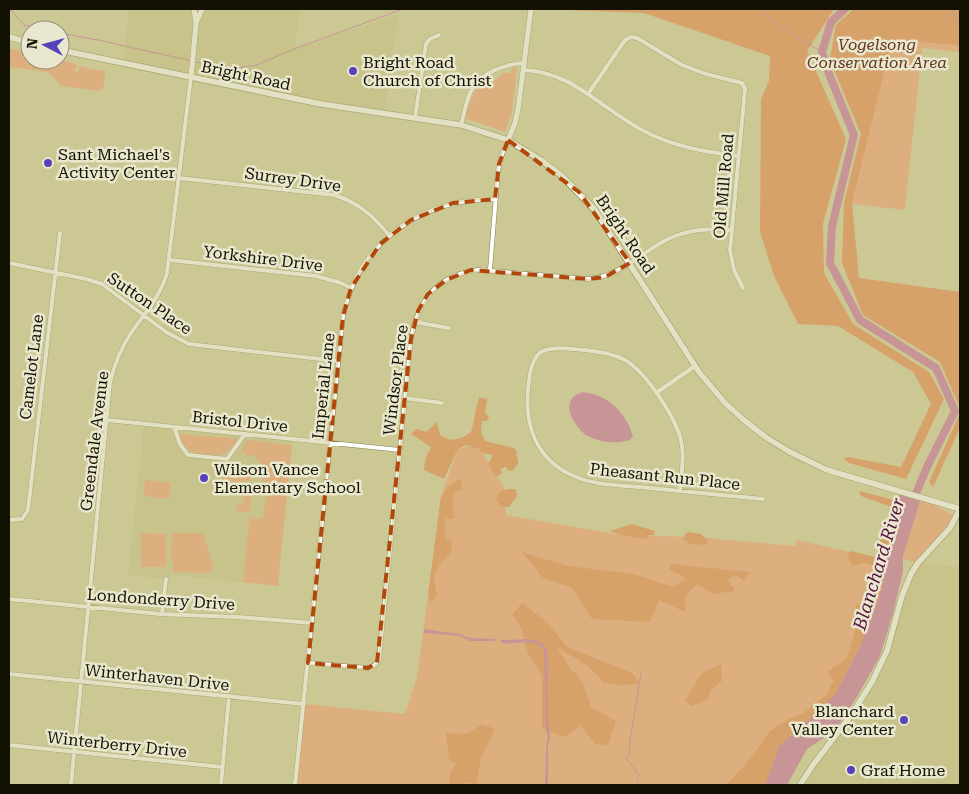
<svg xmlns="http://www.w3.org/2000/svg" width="969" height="794" font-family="'Roboto Serif',serif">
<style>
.built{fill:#c0bc80}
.green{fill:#f19166}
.forest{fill:#e57139}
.water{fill:#c4579b}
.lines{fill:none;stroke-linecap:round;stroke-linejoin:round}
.stream{stroke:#c4579b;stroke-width:1}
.river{stroke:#c4579b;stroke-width:8}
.minor-casing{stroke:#84804f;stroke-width:5}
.tertiary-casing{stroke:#84804f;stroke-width:6}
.secondary-casing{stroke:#84804f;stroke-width:7}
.minor{stroke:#fff;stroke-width:4}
.tertiary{stroke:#fff;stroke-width:5}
.secondary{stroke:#fff;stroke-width:5.5}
.marked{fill:none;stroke:#b34709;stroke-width:4;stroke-dasharray:10 6;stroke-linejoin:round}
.poi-dot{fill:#5643bb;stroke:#e9e7cd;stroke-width:2}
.labels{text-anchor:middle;stroke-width:5;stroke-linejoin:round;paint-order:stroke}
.park-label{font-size:16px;font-style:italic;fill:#63341e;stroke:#e9e7cd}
.poi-label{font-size:16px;fill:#131101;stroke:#e9e7cd;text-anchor:start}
.street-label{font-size:16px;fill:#131101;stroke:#e9e7cd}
.water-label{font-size:18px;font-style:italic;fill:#56103f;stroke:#e9e7cd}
</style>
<rect width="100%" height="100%" fill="#ccc894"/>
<path class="built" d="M129 9H300L295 49 399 14 384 114 123 63Z
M144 424 293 439 278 586 171 575 169 579H166L128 575Z
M918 563 960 567V785H800L842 727 878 670 902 596Z"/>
<path class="green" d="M854 9H960V52L922 48 905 210 844 203 861 134 830 60 836 25Z
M9 48 30 53V60C47 60 62 58 77 65L75 69 76 72 79 70V66L102 71 105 70 104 87 99 91 61 86 48 72 9 67Z
M513 67 517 68 512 113 505 132 464 118C469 104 473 90 484 79L486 84H488V82H493L504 73H510Z
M179 434 238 439V441L224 454C205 455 184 456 179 434Z
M247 440 292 445 278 586 243 582 249 522 252 517 257 520 258 517 263 518 267 487 263 485 262 477 266 476 260 462 251 454 248 456 241 451Z
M472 446 481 451 504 487 506 515 622 535 697 537 795 546 796 540 874 557 895 559 878 626 777 785H295L304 704 405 714 417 677 442 493 458 449Z
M229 465C240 466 249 465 251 478L249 481 222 482 224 472Z
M145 480 171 483 169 499 144 496Z
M245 483 251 484 252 486 249 512 236 511 237 505H243Z
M921 498 957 517 918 563 895 557Z
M141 533 166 534V567H141Z
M172 533H202L205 539 214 569 207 573 174 572 171 554Z"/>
<path class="forest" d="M539 9H834L807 51 846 139 823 224 824 273 853 324 929 372 944 399 906 479 849 463 843 458 848 457 901 467 931 404 913 372 838 326 798 324 774 276 760 232 761 99 769 81 770 56 644 13Z
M854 9H960V45L892 40 852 203 859 278 960 292V408L940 362 863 315 842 263 844 203 861 134 830 60 836 25Z
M479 397 487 399 485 413 489 417 487 421H482L481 432 485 441 514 448 518 454 516 455 518 459V464L513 470 508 471 506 467 500 469 502 473 498 476 494 475 488 462 491 460 492 455 482 453 479 449 466 445 458 449 444 479 424 470 425 460 431 447 411 434 416 429 426 432 437 422 440 435 450 440 461 438 471 432C475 419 475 409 479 397Z
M960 413V428L933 487 929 482Z
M460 479 462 482 461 489C449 495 452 506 455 517L450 519 445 516V539L452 540 451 553C434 569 432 571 437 595L431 602 428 594 441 496 448 487Z
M508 489H516L517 496 509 507H501L496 499 501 491Z
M859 491 898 501 892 522 889 553 881 591 861 645 836 693 816 714 779 746 765 785H726L745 765 770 731 789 719 805 712 826 695 834 680 827 672 847 658 857 624 855 606 869 600 876 567 864 563 852 566 847 556 851 551 875 557 891 507 861 496Z
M631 524 655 531 654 535H649L648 539C636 538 621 536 610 531Z
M690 532 701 534 708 541 707 545 691 544 683 539 686 533Z
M522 552 568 566 634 574 673 587 687 579 669 569 672 564 750 572 744 581 735 575 728 580 735 591 713 594 697 584 685 597V612L659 600 650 622 592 619 572 588 543 578Z
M522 603 547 622 567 647 634 674 639 684 621 685 603 683C592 666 575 657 557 648L571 669 582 681 591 707 616 721 608 745 595 744 581 726 564 737 542 728V676L528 653 521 627 512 615Z
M721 664 722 681 710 690 709 699 692 706 685 701 701 674Z
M482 724 495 729 481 758 476 784 463 783V785H450L449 776 456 763 449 760 446 733 467 734Z"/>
<path class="water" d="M584 392C609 396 625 411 633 436L630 440C617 444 601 443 588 436 579 432 564 411 571 400 574 395 579 393 584 392Z
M900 492 921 498 903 556V571L901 580 893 613 880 656 858 695 838 726 834 731 807 749 787 785H765L779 746 816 714 836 693 861 645 881 592 889 547 892 522Z
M424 629 459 634 470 638 495 639V641H470L459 636 424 633Z
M501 640C516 641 538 634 547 649L548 717 550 738 548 745V785H545L546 748 548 737 546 731 544 651C538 638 518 643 505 644L501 642Z"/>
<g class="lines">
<path class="stream" d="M10 9 24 25 43 30
M758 9 793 35 822 52
M950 9 960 21
M60 33 98 40 192 61
M195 62 236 68 257 65 294 49 403 9
M637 783 639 775 626 758 630 751 629 748 641 673"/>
<path class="river" d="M845 9 831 22 822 52 829 74 854 135 832 226 830 263 860 320 936 368 955 411 927 467 912 503"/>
<defs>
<path id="minor" d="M523 70C571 71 602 109 642 130 671 146 705 152 738 156
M588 94 625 40 631 37 637 38 682 65 706 74 742 83 745 89 730 250 734 270 743 288
M415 118 426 44 430 39 439 35
M461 125C464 114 466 101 471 91 480 73 505 64 524 63
M179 178 334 195C358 202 373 216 389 235
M170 260 316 276 341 283 351 288
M9 263 86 279 102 284 166 332 189 344 338 361
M490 270 498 170 501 157 508 140
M415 322 449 328
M656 393 695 366
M404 398 442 403
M107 420 400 450
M174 427 180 444 188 455 227 459 245 434
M680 491C681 476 684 461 682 446 679 421 646 372 625 360 612 353 598 352 584 350 572 349 555 346 543 351 533 356 530 371 529 381 523 422 534 460 576 477 595 485 618 485 639 487 680 491 722 495 763 499
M9 520 22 519 28 510 60 233
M9 599 160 614 237 617 312 623
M162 614 166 579
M308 663 368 668 375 665 379 659 411 339C418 300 437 275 478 270L588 279C621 277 642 251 670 238 690 229 710 228 731 230
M9 674 304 704
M9 745 222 767
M71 785 110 383C114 365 121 348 131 333 145 313 160 297 167 273L191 77
M221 785 229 696
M295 785 343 316C359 241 421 199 495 199"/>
<path id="tertiary" d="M196 23 202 9
M191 77 196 24 194 9
M508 140 515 123 518 110 531 9"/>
<path id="secondary" d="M9 37 30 43
M60 50 321 104 461 125 508 140 541 160 562 176 595 210 699 372 725 403 745 421 767 438 790 452 827 470 960 509
M800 785 813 765 852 714 872 682 887 651 902 596 911 574 918 563 950 528 960 509"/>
</defs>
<use href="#minor" class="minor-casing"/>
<use href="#tertiary" class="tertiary-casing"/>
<use href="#secondary" class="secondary-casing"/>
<use href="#minor" class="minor"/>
<use href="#tertiary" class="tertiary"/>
<use href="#secondary" class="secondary"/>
</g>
<path d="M0 0H969V794H0ZM508 140 579 192 630 263 605 277 588 279 471 270 446 280 428 294 418 311 411 339 377 663 368 668 308 663 343 316 351 288 380 244 411 220 453 203 495 199 499 164Z" fill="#ccc894" fill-opacity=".55" fill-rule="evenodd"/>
<path class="marked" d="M508 140 579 192 630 263 605 277 588 279 471 270 446 280 428 294 418 311 411 339 377 663 368 668 308 663 343 316 351 288 380 244 411 220 453 203 495 199 499 164Z"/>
<g class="poi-dot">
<circle cx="353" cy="71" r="5"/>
<circle cx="48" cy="163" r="5"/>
<circle cx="204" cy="478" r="5"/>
<circle cx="904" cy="720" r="5"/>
<circle cx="851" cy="770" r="5"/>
</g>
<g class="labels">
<g class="park-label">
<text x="877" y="50">Vogelsong<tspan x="877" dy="18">Conservation Area</tspan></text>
</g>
<g class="poi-label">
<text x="363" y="68">Bright Road<tspan x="363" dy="18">Church of Christ</tspan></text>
<text x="58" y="160">Sant Michael's<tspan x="58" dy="18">Activity Center</tspan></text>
<text x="214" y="475">Wilson Vance<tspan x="214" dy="18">Elementary School</tspan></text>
<text x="894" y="717" text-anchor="end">Blanchard<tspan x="894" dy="18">Valley Center</tspan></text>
<text x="861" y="776">Graf Home</text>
</g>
<g class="street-label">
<text transform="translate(246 75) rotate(12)" y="6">Bright Road</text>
<text transform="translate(293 179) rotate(8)" y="6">Surrey Drive</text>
<text transform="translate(723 186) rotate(-85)" y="6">Old Mill Road</text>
<text transform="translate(626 234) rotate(56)" y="6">Bright Road</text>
<text transform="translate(263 258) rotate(7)" y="6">Yorkshire Drive</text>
<text transform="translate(150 303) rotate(34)" y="6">Sutton Place</text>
<text transform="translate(31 367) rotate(-83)" y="6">Camelot Lane</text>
<text transform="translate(395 380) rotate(-83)" y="6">Windsor Place</text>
<text transform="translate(323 386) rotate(-84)" y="6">Imperial Lane</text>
<text transform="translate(240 421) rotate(6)" y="6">Bristol Drive</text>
<text transform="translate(94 441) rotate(-83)" y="6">Greendale Avenue</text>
<text transform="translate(665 476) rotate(6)" y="6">Pheasant Run Place</text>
<text transform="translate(161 599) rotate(4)" y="6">Londonderry Drive</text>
<text transform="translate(157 677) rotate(6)" y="6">Winterhaven Drive</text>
<text transform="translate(117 744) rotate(6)" y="6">Winterberry Drive</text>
</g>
<g class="water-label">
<text transform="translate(879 564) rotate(-73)" y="6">Blanchard River</text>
</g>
</g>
<rect width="969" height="794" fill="none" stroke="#131101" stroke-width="20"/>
<g transform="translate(45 45) rotate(276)"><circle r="24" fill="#e9e7cd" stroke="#93917b"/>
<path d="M0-4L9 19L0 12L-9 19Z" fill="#5643bb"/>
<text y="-8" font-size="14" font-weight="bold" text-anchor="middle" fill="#131101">N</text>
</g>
</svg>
